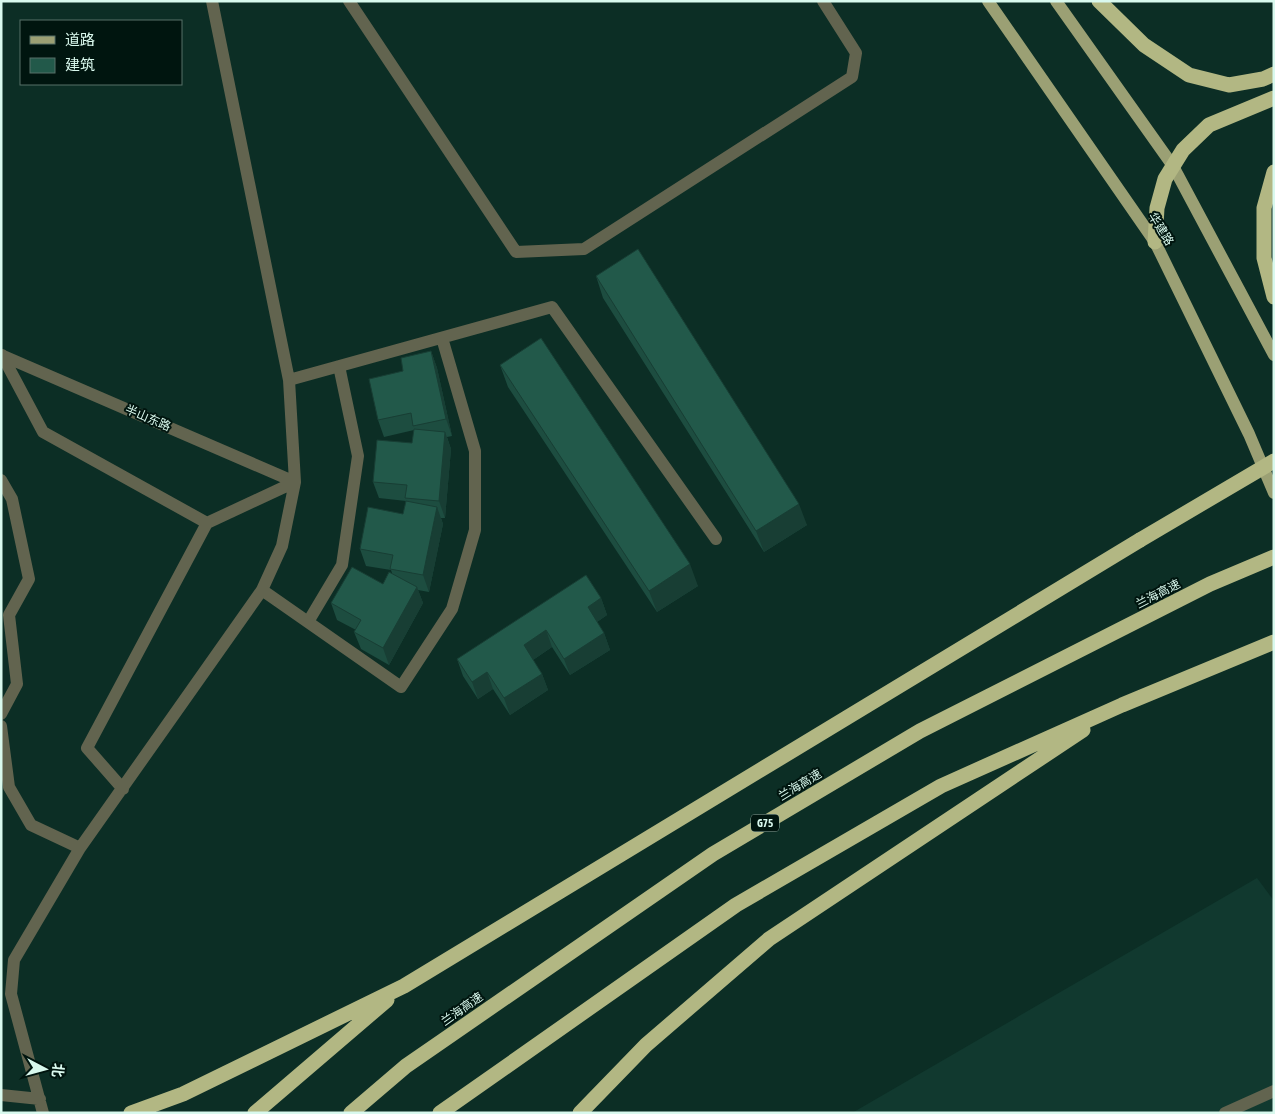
<svg xmlns="http://www.w3.org/2000/svg" width="1275" height="1114" font-family="'Asap Condensed','Noto Sans SC',sans-serif">
<style>
.built{fill:#11392f}
.lines{fill:none;stroke-linecap:round;stroke-linejoin:round}
.minor{stroke:#62644f;stroke-width:12}
.major{stroke:#9ba074;stroke-width:12}
.highway{stroke:#b2b783;stroke-width:15}
.highway-bridge{stroke:#b2b783;stroke-width:15}
.wall{fill:#1d4d40}
.shaded-wall{fill:#183e34}
.building{fill:#22594a;stroke:#183e34}
.labels{text-anchor:middle;stroke-width:4;stroke-linejoin:round;paint-order:stroke}
.shield{fill:#00150f;stroke:#98b5ab;stroke-width:1}
.shield-label{font-size:11px;font-weight:bold;fill:#d9f9ee}
.street-label{font-size:12px;fill:#d9f9ee;stroke:#00150f}
</style>
<rect width="100%" height="100%" fill="#0c2e25"/>
<path class="built" d="M1257 878 1274 901V1113H852Z"/>
<g class="lines">
<path class="minor" d="M349 1 516 252 584 249 852 77 856 53 823 1
M1 355 295 482
M2 355 43 432 207 523
M289 380 552 307 716 539
M1 480 12 499 29 579 9 615 17 684 1 714
M262 590 401 687 452 609 475 530V451L442 338
M308 622 342 565 358 456 339 366
M1 726 9 787 31 825 80 848
M123 789 87 748 207 523 295 482
M1 1095 40 1099
M43 1113 11 994 14 960 80 848 262 590 282 546 295 482 289 380 212 1
M1225 1113 1274 1091"/>
<path class="major" d="M988 1 1155 242 1249 434 1274 493
M1056 1 1173 166 1274 355"/>
<path class="highway" d="M1099 1 1144 45 1189 75 1229 85 1263 79 1274 74
M1274 172 1264 208V258L1274 297
M1155 242 1157 208 1165 179 1183 150 1209 125 1274 98
M131 1113 183 1094 404 986 1140 540
M255 1113 387 1000
M351 1113 406 1066 713 854 920 731 1210 584 1274 557
M440 1113 736 905 941 786 1122 705 1274 642
M580 1113 646 1045 769 939 1083 730"/>
<path class="highway-bridge" d="M1140 540 1274 461"/>
</g>
<path class="wall" d="M596 276 807 525 764 552 603 298Z
M431 351 437 368 452 436 447 437 451 449 445 518H441L443 524 429 592 418 590 423 603 389 665 361 649 354 632 356 630 337 620 331 603 383 584 392 573 391 570 366 566 360 549 403 514 406 501 379 498 373 482 412 443 414 430 384 437 378 420 403 371Z
M500 365 698 586 657 612 508 387Z
M601 598 607 615 597 622 604 633 610 650 570 675 552 647 533 660 542 674 548 690 510 715 493 689 478 699 463 676 457 659Z"/>
<path class="shaded-wall" d="M431 351 437 368 452 436 446 419Z
M445 432 451 449 445 518 439 501Z
M799 504 807 525 764 552 756 531Z
M437 507 443 524 429 592 423 575Z
M690 564 698 586 657 612 649 591Z
M417 587 423 603 389 665 383 648Z
M601 598 607 615 594 624 588 607Z
M546 630 552 647 530 662 524 645Z
M604 633 610 650 570 675 564 659Z
M487 672 493 689 478 699 472 682Z
M542 674 548 690 510 715 504 698Z"/>
<path class="building" d="M638 249 799 504 756 531 596 276Z
M541 338 690 564 649 591 500 365Z
M431 351 446 419 413 426 411 413 378 420 369 379 403 371 401 358Z
M414 429 445 432 439 501 405 498 407 485 373 482 377 440 412 443Z
M406 501 437 507 423 575 390 569 393 555 360 549 368 507 403 514Z
M352 567 383 584 389 572 417 587 383 648 354 632 361 620 331 603Z
M586 575 601 598 588 607 604 633 564 659 546 630 524 645 542 674 504 698 487 672 472 682 457 659Z"/>
<g class="labels">
<rect class="shield" x="751" y="814.5" width="28" height="17" rx="4"/>
<g class="shield-label">
<text x="765" y="827">G75</text>
</g>
<g class="street-label">
<text transform="translate(1161 229) rotate(58)" y="4">华建路</text>
<text transform="translate(148 418) rotate(23)" y="4">半山东路</text>
<text transform="translate(1158 594) rotate(-27)" y="4">兰海高速</text>
<text transform="translate(800 785) rotate(-31)" y="4">兰海高速</text>
<text transform="translate(462 1009) rotate(-35)" y="4">兰海高速</text>
</g>
</g>
<rect width="1275" height="1114" fill="none" stroke="#d9f9ee" stroke-width="5"/>
<rect x="20" y="20" width="162" height="65" fill="#00150f" stroke="#577068"/>
<rect x="30" y="36" width="25" height="8" fill="#9ba074" stroke="#577068"/>
<text x="65" y="45" font-size="15" fill="#d9f9ee">道路</text>
<rect x="30" y="58" width="25" height="15" fill="#22594a" stroke="#577068"/>
<text x="65" y="70" font-size="15" fill="#d9f9ee">建筑</text>
<g transform="translate(45 1069) rotate(96)" stroke="#00150f" stroke-width="4" paint-order="stroke">
<path d="M0-4L9 19L0 12L-9 19Z" fill="#d9f9ee"/>
<text y="-8" font-size="14" font-weight="bold" text-anchor="middle" fill="#d9f9ee">北</text>
</g>
</svg>
